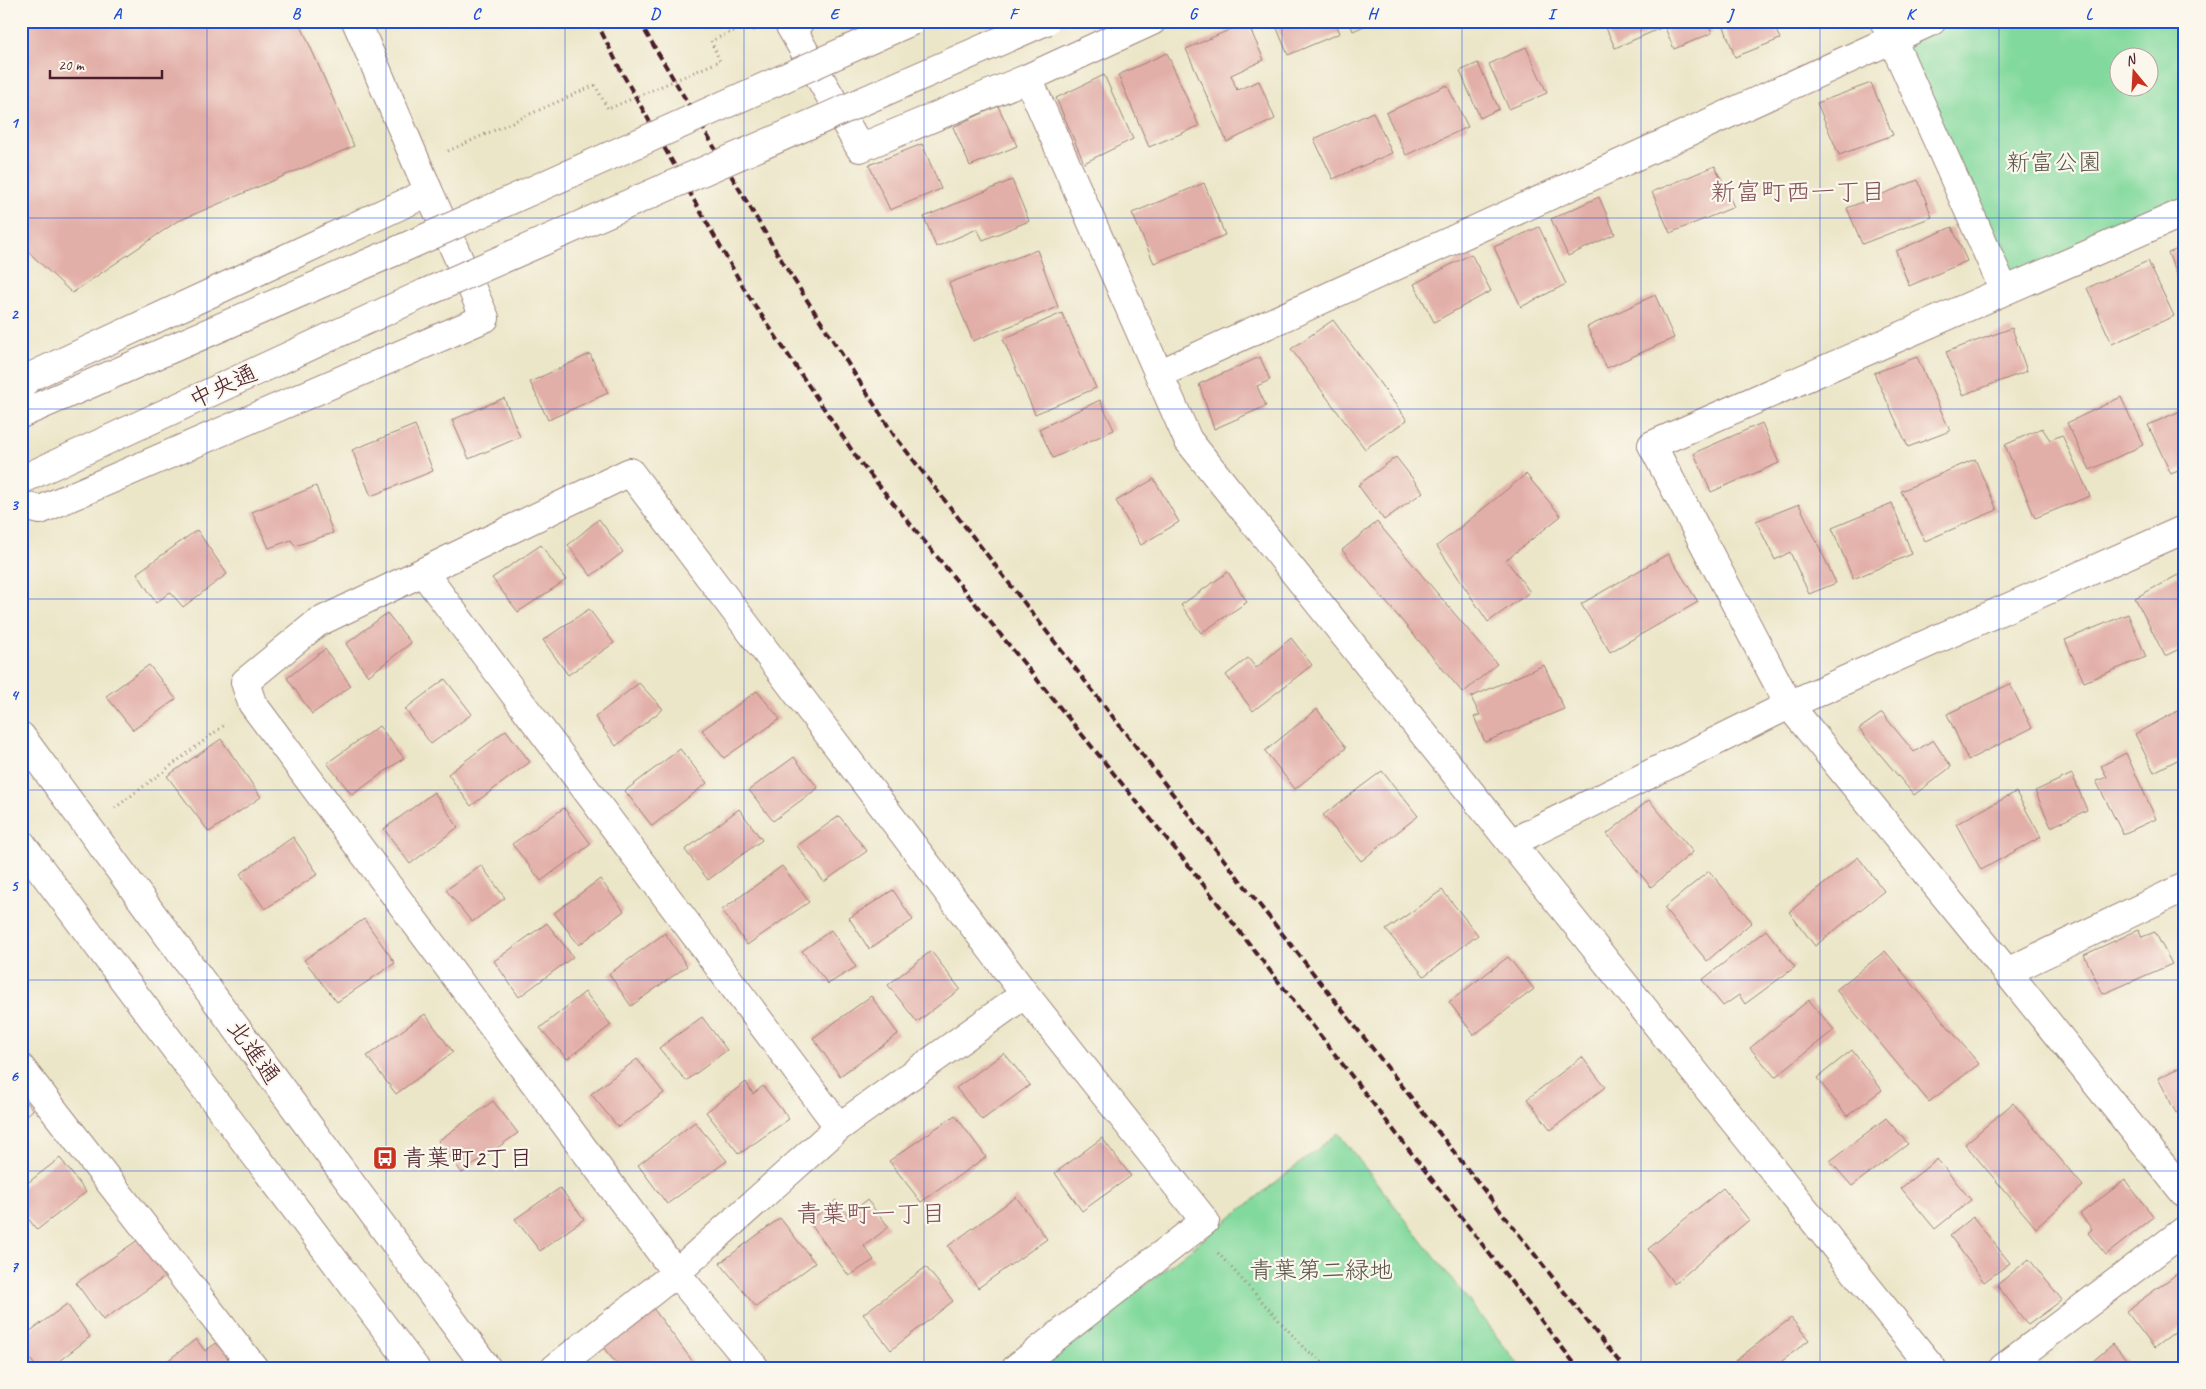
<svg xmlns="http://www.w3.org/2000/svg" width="2206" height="1389" font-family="Caveat,'Klee One',sans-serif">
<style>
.green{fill:#82d99d;stroke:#667c64;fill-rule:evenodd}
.building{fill:#e2afa8}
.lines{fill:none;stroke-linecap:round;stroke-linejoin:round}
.minor-casing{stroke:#9b827a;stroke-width:30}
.path{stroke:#9b827a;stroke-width:3;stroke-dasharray:1 4;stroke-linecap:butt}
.minor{stroke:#fff;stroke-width:28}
.rail{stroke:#4a1f2b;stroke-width:4;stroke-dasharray:8 4;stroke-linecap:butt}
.minor-bridge-casing{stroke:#9b827a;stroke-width:30;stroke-linecap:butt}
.path-bridge{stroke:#9b827a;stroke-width:3;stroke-dasharray:1 4;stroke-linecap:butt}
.minor-bridge{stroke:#fff;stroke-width:28}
.grid{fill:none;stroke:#1d4ed8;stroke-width:1;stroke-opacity:0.55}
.labels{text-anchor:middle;stroke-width:4.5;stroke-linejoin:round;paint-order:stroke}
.park-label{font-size:24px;fill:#5b574d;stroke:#fbf7ec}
.street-label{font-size:24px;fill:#4a1f2b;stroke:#fbf7ec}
.poi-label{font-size:24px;fill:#4a1f2b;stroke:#fbf7ec;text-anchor:start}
.neighbourhood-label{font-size:25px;fill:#7f5157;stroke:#fbf7ec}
.neatline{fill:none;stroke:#1d4ed8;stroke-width:2}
.grid-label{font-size:16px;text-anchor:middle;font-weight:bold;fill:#1d4ed8}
</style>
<rect width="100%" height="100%" fill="#fbf7ec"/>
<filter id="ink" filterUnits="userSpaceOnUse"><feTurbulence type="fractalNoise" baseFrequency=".02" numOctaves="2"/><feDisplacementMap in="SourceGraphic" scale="10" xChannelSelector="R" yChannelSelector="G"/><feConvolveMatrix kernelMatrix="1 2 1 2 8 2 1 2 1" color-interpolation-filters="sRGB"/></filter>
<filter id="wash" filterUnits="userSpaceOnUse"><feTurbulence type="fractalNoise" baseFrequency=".0096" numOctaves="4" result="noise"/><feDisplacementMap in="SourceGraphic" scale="20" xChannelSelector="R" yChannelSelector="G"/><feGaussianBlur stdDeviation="1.12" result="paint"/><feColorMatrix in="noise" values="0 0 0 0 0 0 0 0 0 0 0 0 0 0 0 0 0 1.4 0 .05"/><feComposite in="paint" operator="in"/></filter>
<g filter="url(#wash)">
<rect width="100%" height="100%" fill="#ece6c9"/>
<path class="green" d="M1932 21H2185V212L2004 290 1892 40ZM2118 58H2148V88H2118Z
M1338 1133 1521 1368H1040Z"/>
<g id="blocks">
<path class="building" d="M21 21H299L354 146 176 222 72 293 21 245Z
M1274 21H1335L1340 33 1288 55Z
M1349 21H1375L1353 31Z
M1603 21H1658L1661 28 1615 48Z
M1667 21H1707L1712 33 1674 49 1663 23Z
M1722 21H1772L1780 39 1735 57Z
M1247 22 1264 60 1231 75 1237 90 1259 81 1275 119 1227 142 1186 49Z
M1526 47 1547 93 1509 109 1489 64Z
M1167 53 1199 126 1149 147 1118 75Z
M1478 63 1499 109 1480 118 1460 71Z
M1104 75 1133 139 1084 163 1056 98Z
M1871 83 1893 135 1839 155 1817 103Z
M1447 85 1468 127 1406 155 1386 113Z
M998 106 1017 146 970 166 953 127Z
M1373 112 1392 153 1333 179 1314 139Z
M922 144 941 189 890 210 869 165Z
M1715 166 1734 207 1670 233 1652 192Z
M1012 180 1029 221 983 240 977 229 936 247 924 217Z
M1918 180 1932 217 1862 244 1847 208Z
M1204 183 1225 235 1154 263 1132 213Z
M1599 197 1615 234 1568 256 1551 219Z
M1539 227 1566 284 1521 307 1494 247Z
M1952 227 1967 261 1909 286 1896 251Z
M2185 246V293L2168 253Z
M1037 250 1058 307 973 341 949 283Z
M1471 254 1491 291 1434 322 1414 284Z
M2148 261 2174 316 2112 344 2087 288Z
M1655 295 1674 338 1607 368 1587 327Z
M1062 313 1096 388 1035 414 1003 339Z
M1333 320 1407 420 1365 449 1291 349Z
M2012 328 2027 371 1963 395 1946 352Z
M590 354 608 393 548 420 530 382Z
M1260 357 1270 380 1257 386 1266 406 1214 429 1199 384Z
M1917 357 1950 431 1908 447 1874 373Z
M2121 397 2143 445 2090 470 2067 423Z
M504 398 520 437 469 459 452 420Z
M1100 400 1114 430 1053 458 1039 429Z
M2185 409V468L2171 474 2148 425Z
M1762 423 1779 463 1711 492 1694 453Z
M415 425 433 471 371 496 352 450Z
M2042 428 2050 440 2062 435 2090 496 2035 518 2005 445Z
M1396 457 1423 492 1384 520 1358 485Z
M1975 459 1997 510 1925 541 1901 491Z
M1526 474 1561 516 1506 560 1530 592 1488 622 1437 546Z
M1154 479 1179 522 1141 545 1116 501Z
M316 486 333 533 295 546 291 540 269 548 252 512Z
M1892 503 1912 554 1853 579 1832 528Z
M1799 504 1836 583 1809 594 1790 552 1775 560 1756 521Z
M599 519 623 552 591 576 568 545Z
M1377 522 1497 664 1463 693 1342 550Z
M197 530 227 574 183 607 170 592 156 603 137 573Z
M541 545 566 580 518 612 492 578Z
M1668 554 1698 602 1610 652 1581 604Z
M1228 572 1247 602 1201 633 1181 605Z
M2178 575 2185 588V646L2165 656 2135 598Z
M589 609 614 643 568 675 543 640Z
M387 613 411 643 368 676 346 644Z
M2128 614 2146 657 2084 682 2065 640Z
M1291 638 1312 665 1253 711 1226 675 1248 658 1256 668Z
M325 649 351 686 312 714 287 678Z
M149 665 176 699 133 730 106 696Z
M1544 665 1564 709 1485 742 1474 717 1480 715 1471 697Z
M445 679 472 714 431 744 405 709Z
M639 683 663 709 616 746 595 717Z
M2010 684 2032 728 1968 760 1947 714Z
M757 691 780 719 724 758 702 730Z
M2183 708 2185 712V756L2154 772 2135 734Z
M1317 709 1346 748 1295 789 1265 751Z
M1882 713 1914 752 1933 740 1951 767 1914 795 1859 729Z
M379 726 404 758 352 795 327 763Z
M506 730 530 762 471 806 448 774Z
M221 739 261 797 209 832 167 776Z
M680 749 707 783 652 826 625 791Z
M2126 753 2156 819 2123 834 2096 781 2107 777 2101 766Z
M794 757 818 788 773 821 749 790Z
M1382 771 1418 816 1361 861 1323 815Z
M2072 774 2087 810 2051 827 2035 791Z
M434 792 458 827 410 864 384 829Z
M2016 792 2041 837 1981 870 1956 824Z
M1649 800 1693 852 1651 887 1607 834Z
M564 808 591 844 541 881 512 844Z
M739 809 762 840 708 880 685 850Z
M839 816 867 851 824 882 797 846Z
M293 837 318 874 265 909 240 874Z
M1858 857 1884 891 1815 946 1789 912Z
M481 865 505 898 472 922 446 890Z
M782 866 809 902 747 945 722 910Z
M1709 871 1752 922 1707 961 1664 908Z
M600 879 624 911 579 945 554 913Z
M893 890 913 920 869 949 849 918Z
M1442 890 1478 935 1424 976 1386 930Z
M364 919 395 963 337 1002 304 960Z
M547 923 573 957 519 997 494 961Z
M2185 929V946L2178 932Z
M831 930 856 967 828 984 802 951Z
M1766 930 1795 967 1745 1004 1739 995 1723 1006 1702 980Z
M2138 930 2142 937 2155 932 2172 964 2103 994 2084 955Z
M665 933 687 966 631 1006 609 974Z
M931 951 960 989 917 1022 888 985Z
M1885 951 1979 1064 1929 1102 1836 990Z
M1508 957 1534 989 1474 1035 1449 1002Z
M585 992 611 1025 567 1059 540 1028Z
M871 996 898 1034 840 1076 813 1038Z
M1809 1000 1834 1030 1775 1077 1750 1048Z
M425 1014 453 1052 396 1094 367 1056Z
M702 1017 727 1050 686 1081 659 1048Z
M1852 1050 1882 1090 1847 1116 1817 1078Z
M1004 1053 1030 1085 982 1120 956 1088Z
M1582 1057 1605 1087 1551 1130 1527 1099Z
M637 1059 664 1093 618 1127 591 1094Z
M2185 1065V1108L2176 1113 2158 1078Z
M746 1082 753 1094 763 1086 789 1119 739 1154 706 1112Z
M21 1095 33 1110 21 1120Z
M493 1101 518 1133 462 1173 438 1141Z
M2013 1103 2083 1186 2036 1228 1965 1144Z
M955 1115 986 1157 921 1202 889 1161Z
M1886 1118 1908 1144 1852 1186 1830 1161Z
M695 1122 727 1161 667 1204 638 1165Z
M1102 1138 1131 1176 1082 1211 1055 1173Z
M60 1158 86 1192 37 1230 21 1209V1188Z
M1937 1159 1971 1200 1935 1229 1901 1188Z
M2125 1180 2154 1217 2106 1255 2088 1233 2092 1229 2080 1214Z
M560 1188 584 1219 540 1251 515 1219Z
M1723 1188 1749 1220 1674 1284 1648 1249Z
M1016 1197 1047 1239 978 1288 948 1246Z
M836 1200 848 1215 867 1200 889 1227 864 1246 874 1260 849 1276 809 1222Z
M1973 1217 2010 1263 1984 1282 1950 1236Z
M780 1218 815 1263 756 1307 720 1263Z
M145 1235 172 1272 103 1320 76 1283Z
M2029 1259 2062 1300 2028 1325 1997 1285Z
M926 1267 953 1301 891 1350 863 1314Z
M2185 1268V1324L2154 1348 2126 1311Z
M67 1304 90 1337 50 1368H37L21 1347V1338Z
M653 1308 693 1362 685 1368H620L602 1346Z
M1791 1318 1809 1340 1773 1368H1740L1735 1361Z
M196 1339 205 1351 222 1339 239 1360 229 1368H158Z
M2113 1344 2134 1368H2085Z
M2079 1361 2085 1368H2070Z"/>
</g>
</g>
<g filter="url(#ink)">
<use href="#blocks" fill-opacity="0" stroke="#9b827a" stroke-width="1"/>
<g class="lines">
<defs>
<path id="minor" d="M356 21 429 192
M800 21 790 26 860 148 1028 78 1152 21
M1884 21 2004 290
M1028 78 1188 440 1932 1368
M2185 212 1652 445 1789 705 2007 972 2185 1194
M1159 374 1932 21
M21 385 32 376 429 192 485 318 40 510 21 505
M21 414 403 248
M21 480 425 293
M423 572 839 1127
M21 736 487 1368
M21 843 415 1368
M1511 843 1789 705 2185 529
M2007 972 2185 887
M21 1068 254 1368
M555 1368 676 1273 839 1127 1025 994
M755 1368 676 1273 252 703 245 682 317 623 630 472 1025 994 1205 1221 1016 1368
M2003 1368 2185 1230"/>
</defs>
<use href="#minor" class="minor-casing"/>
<path class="path" d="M750 21 756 34
M448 151 595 85
M115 808 226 724
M1218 1253 1304 1348 1331 1368"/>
<use href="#minor" class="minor"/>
<path class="rail" d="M596 21 621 71 746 292 859 461 1185 861 1578 1368
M639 21 785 266 894 435 1210 842 1624 1368"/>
<defs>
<path id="minor-bridge" d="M403 248 912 21
M425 293 1046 21"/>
</defs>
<use href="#minor-bridge" class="minor-bridge-casing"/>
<path class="path-bridge" d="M595 85 608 109 720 61 711 41 756 21"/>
<use href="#minor-bridge" class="minor-bridge"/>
</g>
</g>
<path class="grid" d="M207 21V1368M386 21V1368M565 21V1368M744 21V1368M924 21V1368M1103 21V1368M1282 21V1368M1462 21V1368M1641 21V1368M1820 21V1368M1999 21V1368M21 218H2185M21 409H2185M21 599H2185M21 790H2185M21 980H2185M21 1171H2185"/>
<defs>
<symbol id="bus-square" viewBox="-11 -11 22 22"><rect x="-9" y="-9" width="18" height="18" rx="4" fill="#c8321e" stroke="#fbf7ec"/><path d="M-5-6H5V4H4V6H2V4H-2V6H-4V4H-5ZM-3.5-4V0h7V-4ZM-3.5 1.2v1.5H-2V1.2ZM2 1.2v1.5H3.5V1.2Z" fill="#fff"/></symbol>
</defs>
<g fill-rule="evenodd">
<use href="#bus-square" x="371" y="1144" width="28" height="28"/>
</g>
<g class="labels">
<g class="park-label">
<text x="2054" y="170">新富公園</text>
<text x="1321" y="1278">青葉第二緑地</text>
</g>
<g class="street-label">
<text transform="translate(223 386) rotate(-25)" y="8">中央通</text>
<text transform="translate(254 1052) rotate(54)" y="8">北進通</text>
</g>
<g class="poi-label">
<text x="402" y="1166">青葉町2丁目</text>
</g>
<g class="neighbourhood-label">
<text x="1798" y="200">新富町西一丁目</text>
<text x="871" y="1222">青葉町一丁目</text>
</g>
</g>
<rect width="2206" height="1389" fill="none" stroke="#fbf7ec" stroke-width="55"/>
<g transform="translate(2134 72) rotate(342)"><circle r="24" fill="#fbf7ec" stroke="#b4a19f"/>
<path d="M0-4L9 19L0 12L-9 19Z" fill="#c8321e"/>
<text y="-8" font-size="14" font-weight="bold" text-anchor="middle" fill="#4a1f2b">N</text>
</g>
<path d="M50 70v8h112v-8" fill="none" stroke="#4a1f2b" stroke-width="2.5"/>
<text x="58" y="70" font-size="15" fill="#4a1f2b" stroke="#fbf7ec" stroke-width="4" paint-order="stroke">20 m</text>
<rect x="28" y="28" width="2150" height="1334" class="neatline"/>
<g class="grid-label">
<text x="117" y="19">A</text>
<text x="296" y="19">B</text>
<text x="476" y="19">C</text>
<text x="655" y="19">D</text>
<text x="834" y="19">E</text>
<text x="1013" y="19">F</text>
<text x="1193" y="19">G</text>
<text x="1372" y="19">H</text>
<text x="1551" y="19">I</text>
<text x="1730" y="19">J</text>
<text x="1910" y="19">K</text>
<text x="2089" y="19">L</text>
<text x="14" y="128">1</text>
<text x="14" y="319">2</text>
<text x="14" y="510">3</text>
<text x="14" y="700">4</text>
<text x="14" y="891">5</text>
<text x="14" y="1081">6</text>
<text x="14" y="1272">7</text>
</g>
</svg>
